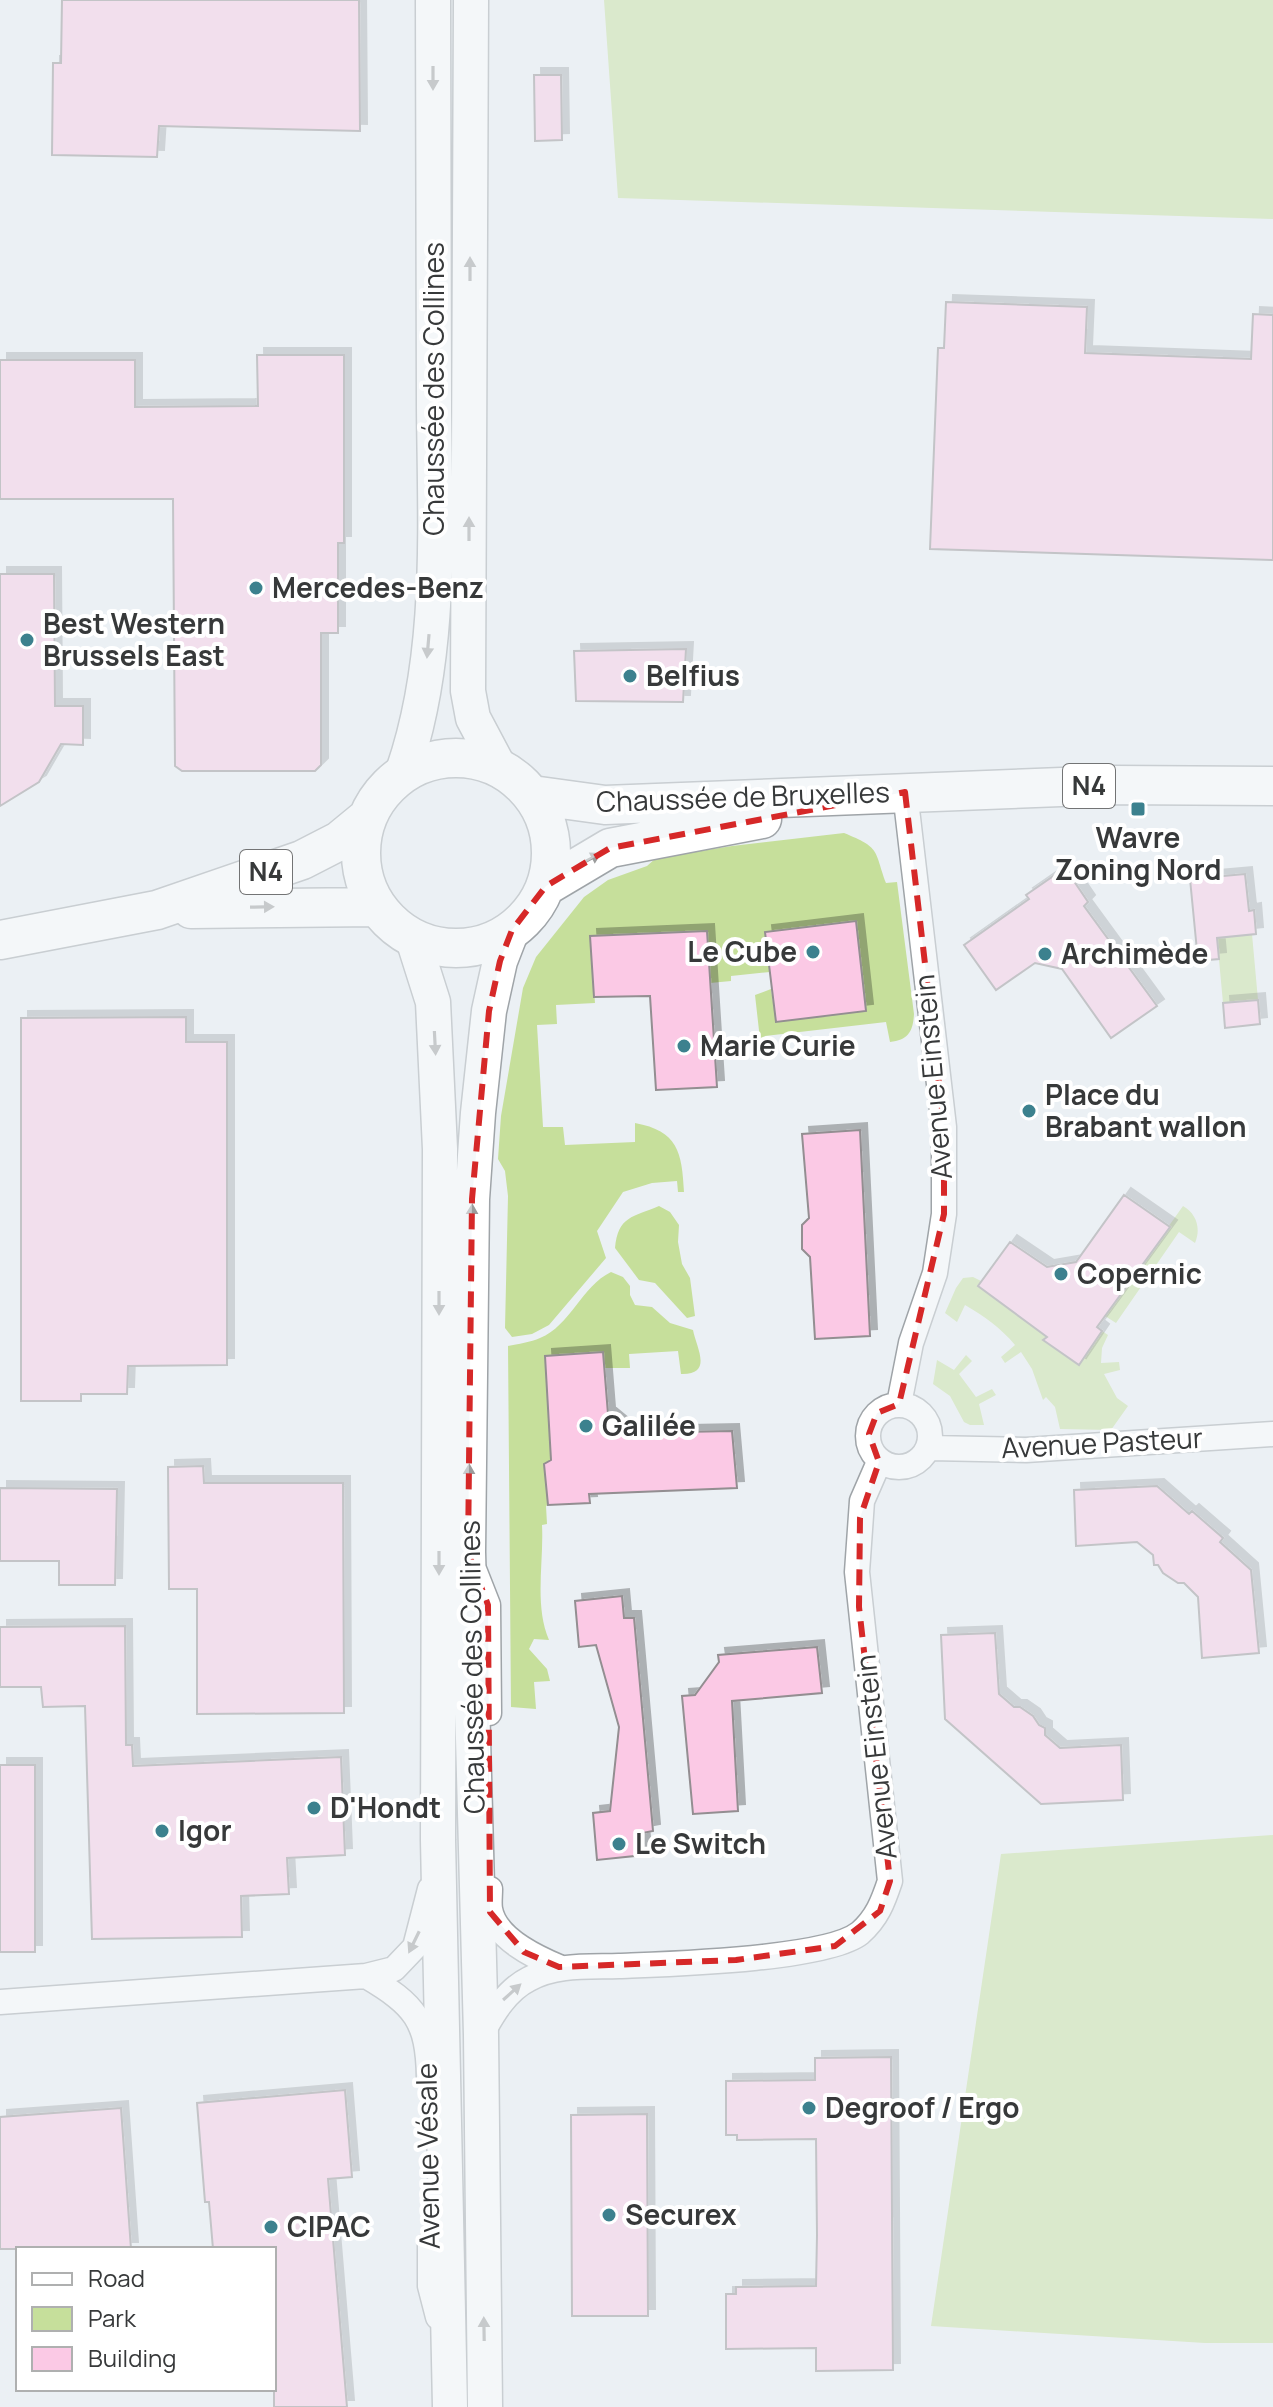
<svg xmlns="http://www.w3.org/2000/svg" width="1273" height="2407" font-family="Manrope,sans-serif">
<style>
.green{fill:#c6df9b}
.building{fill:#fbc9e5;stroke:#938e91;stroke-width:2;filter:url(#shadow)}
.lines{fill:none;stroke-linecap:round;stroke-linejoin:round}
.minor-casing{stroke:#9fa4a8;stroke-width:27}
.secondary-casing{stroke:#9fa4a8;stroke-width:37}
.primary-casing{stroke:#9fa4a8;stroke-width:41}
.minor{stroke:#fff;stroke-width:24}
.secondary{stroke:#fff;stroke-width:34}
.primary{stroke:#fff;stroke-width:38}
.oneway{fill:#9b9c9c}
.marked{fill:none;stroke:#d62828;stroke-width:6;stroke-dasharray:16 10;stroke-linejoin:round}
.poi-dot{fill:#3c818e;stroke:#fff;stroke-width:3}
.labels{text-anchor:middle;stroke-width:8;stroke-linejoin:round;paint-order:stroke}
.shield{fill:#fff;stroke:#737475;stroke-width:2}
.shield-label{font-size:26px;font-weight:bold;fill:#37393a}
.street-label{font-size:28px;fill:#37393a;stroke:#fff}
.poi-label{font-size:28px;font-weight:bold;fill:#37393a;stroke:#fff;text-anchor:start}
</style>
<defs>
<filter id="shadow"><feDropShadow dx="7" dy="-7" stdDeviation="0" flood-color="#0004"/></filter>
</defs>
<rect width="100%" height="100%" fill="#ebf0f4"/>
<path class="green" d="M604 0H1273V219L618 198Z
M844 833C881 848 874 850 886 883L897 882 914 1014C913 1032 908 1040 890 1042L886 1022 765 1036 767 1057H762L755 995 771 989 776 1022 866 1011 855 921 765 932 770 972 731 976V981L710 983 707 931 590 937 595 1003 556 1005 557 1024 537 1025 543 1127H563L565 1145 635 1142V1123C678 1131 682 1152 684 1192H678L677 1181 652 1183 623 1192 597 1231 606 1258 549 1325 532 1334 512 1337 505 1328 508 1196 505 1171 498 1159 501 1116 523 988 536 957 584 897 608 880 647 866 656 858 732 846Z
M1252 934 1258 1000 1223 1003 1217 938Z
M659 1206 670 1212 679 1225 678 1242 682 1264 690 1278 695 1316 687 1318 655 1283 639 1280 615 1248C618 1216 633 1217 659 1206Z
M1183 1206C1197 1214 1201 1229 1195 1243L1179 1232 1116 1323 1105 1316Z
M611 1272 623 1277 630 1286V1295L635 1305 652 1307 670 1323 693 1330C696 1347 714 1375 681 1374L678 1351 629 1354 630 1368H604L602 1353 545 1356 551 1460 544 1464 548 1505 546 1506 547 1524 542 1525C544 1562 534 1605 549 1640L534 1639 529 1649 547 1669 550 1681 534 1682 536 1709 511 1707 508 1346C518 1344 531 1342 540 1338 570 1326 582 1286 611 1272Z
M973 1277 981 1281 978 1286 1047 1337 1044 1341 1078 1365 1102 1331 1108 1335 1102 1348 1101 1363 1119 1362 1120 1370 1104 1374 1117 1398 1128 1406 1111 1430 1060 1429 1055 1407 1046 1397 1043 1400 1032 1369 1021 1352 1005 1363 1001 1357 1015 1345C1001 1328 984 1316 965 1305L957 1322 945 1313 956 1288 963 1278Z
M966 1355 972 1361 959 1374 976 1397 992 1389 996 1395 979 1404 984 1425H970L964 1422 950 1396 933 1384 937 1360 954 1370Z
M1273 1835V2343H1205L931 2326 1001 1854Z"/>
<path class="building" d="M62 0H359L360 131 159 126 157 157 52 155 53 63H61Z
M534 75H561L562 140 535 141Z
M946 302 1087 307 1085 353 1251 359 1253 314 1273 315V560L930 549 938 348H944Z
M257 355H344V543H338V633H321V765L315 771H182L175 766 173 499H0V360H135V407L258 406Z
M0 574H54L55 706H83V745L61 744 39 782 0 806Z
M686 649 683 702 576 701 574 651Z
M1065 868 1088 902 1084 906 1157 1006 1111 1038 1062 969 1035 963 996 990 964 945 1029 899 1026 895Z
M1245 874 1249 911 1254 910 1256 934 1217 938 1219 959 1198 961 1190 879Z
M856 921 866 1011 776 1022 765 932Z
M707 931 717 1087 656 1090 650 996 594 997 590 936Z
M1258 1000 1260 1024 1225 1028 1223 1003Z
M186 1017V1042H227V1365L128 1366 127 1394H81V1401H21V1018Z
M860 1130 870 1336 815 1339 810 1257 802 1249V1225L809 1218 802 1134Z
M1124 1195 1170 1227 1097 1327 1102 1331 1079 1365 1043 1340 1047 1337 978 1286 1010 1242 1047 1267 1076 1262Z
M603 1352 608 1414 631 1433 732 1431 737 1488 589 1494 590 1503 548 1505 544 1464 551 1460 545 1356Z
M203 1466 204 1483H343L344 1713 197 1714V1589H169L168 1467Z
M1157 1486 1189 1514 1192 1511 1223 1538 1220 1542 1251 1570 1259 1653 1202 1658 1198 1597 1184 1583H1178L1163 1573 1158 1565H1154L1153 1555 1137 1542 1076 1546 1074 1490Z
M0 1488 117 1489 115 1585H59V1561H0Z
M622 1596 624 1618H634L653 1831 642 1833 644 1855 597 1860 593 1813 610 1811 619 1727 596 1645 579 1647 575 1601Z
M125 1626 126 1745H132L133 1766 341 1757 345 1855 287 1858 289 1894 241 1896 242 1937 92 1939 85 1706 43 1707 41 1687H0V1627Z
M995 1633 999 1694 1014 1707H1020L1033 1716 1039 1725 1045 1728V1735L1060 1748 1121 1745 1123 1800 1041 1804 945 1719 941 1635Z
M817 1647 822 1693 732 1701 738 1811 693 1814 682 1696 695 1695 719 1662 718 1655Z
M0 1765H35V1952H0Z
M891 2057 893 2370 816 2371V2348L726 2349V2294H736V2287L816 2286 817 2235 816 2139 737 2140V2135H726V2081L815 2080V2058Z
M345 2090 352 2177 328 2179 347 2407H274V2249H213L209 2202H205L197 2103Z
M121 2108 131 2249H0V2117Z
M647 2114 648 2316H572L571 2115Z"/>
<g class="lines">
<defs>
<path id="minor" d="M899 1404 911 1343 935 1273 944 1214V1127L905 792
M868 1436a31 31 0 1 1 62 0a31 31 0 1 1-62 0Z
M930 1448 1026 1450 1273 1434
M475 1572 488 1605 489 1713
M490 1889C490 1896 489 1903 490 1909 495 1938 535 1957 559 1967
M366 1976C415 2005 428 2020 429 2078
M0 2002 366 1976 394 1969 415 1947 430 1889
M482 2034C493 2013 507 1990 529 1979 556 1964 589 1967 619 1966 667 1964 826 1960 860 1933 877 1918 883 1902 890 1881L857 1572 862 1501 879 1462
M430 2243V2286L438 2317"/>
<path id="secondary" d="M471 0 468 691 473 718 499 767
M402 774C443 659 435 527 434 407 434 271 433 136 433 0
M413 939 433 1002 440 1149 438 1840 450 2407
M485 2407 481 2035 468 1552 472 1199 478 1113 489 1011 500 961 512 930"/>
<path id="primary" d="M361 853a95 95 0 1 1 190 0a95 95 0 1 1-190 0Z
M532 795 605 805 1113 785 1273 786
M546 886 610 848 762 819
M191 909 377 907
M0 940 157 910 302 860 339 841 367 818"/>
</defs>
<use href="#minor" class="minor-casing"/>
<use href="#secondary" class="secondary-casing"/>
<use href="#primary" class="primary-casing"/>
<use href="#minor" class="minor"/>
<use href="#secondary" class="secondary"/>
<use href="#primary" class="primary"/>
</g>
<defs><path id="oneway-solid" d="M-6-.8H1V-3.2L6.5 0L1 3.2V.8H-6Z" transform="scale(2)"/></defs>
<g class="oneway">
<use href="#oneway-solid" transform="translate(433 78) rotate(90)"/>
<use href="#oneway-solid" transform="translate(470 269) rotate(-90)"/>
<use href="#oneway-solid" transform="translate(469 529) rotate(-90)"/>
<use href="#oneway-solid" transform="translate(428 646) rotate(95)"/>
<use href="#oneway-solid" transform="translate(590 859) rotate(-28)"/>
<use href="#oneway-solid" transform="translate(262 907) rotate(-1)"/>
<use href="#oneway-solid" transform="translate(435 1043) rotate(87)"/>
<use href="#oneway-solid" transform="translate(472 1216) rotate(-89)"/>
<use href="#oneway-solid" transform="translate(439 1303) rotate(90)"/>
<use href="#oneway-solid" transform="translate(469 1476) rotate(-89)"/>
<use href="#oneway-solid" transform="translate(439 1563) rotate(90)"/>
<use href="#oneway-solid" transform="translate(414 1942) rotate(116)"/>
<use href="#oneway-solid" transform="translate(512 1992) rotate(-42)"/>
<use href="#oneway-solid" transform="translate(484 2329) rotate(-91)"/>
</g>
<path d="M0 0H1273V2407H0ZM905 792 944 1127V1214L899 1404 877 1413 869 1434 879 1462 860 1518 859 1607 890 1881 880 1911 835 1946 736 1960 559 1967 524 1952 490 1912 488 1605 468 1552 472 1199 489 1011 500 961 512 930 546 886 610 848Z" fill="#ebf0f4" fill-opacity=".55" fill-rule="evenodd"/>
<path class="marked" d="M905 792 944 1127V1214L899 1404 877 1413 869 1434 879 1462 860 1518 859 1607 890 1881 880 1911 835 1946 736 1960 559 1967 524 1952 490 1912 488 1605 468 1552 472 1199 489 1011 500 961 512 930 546 886 610 848Z"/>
<g class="poi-dot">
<circle cx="256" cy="588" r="8"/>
<circle cx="27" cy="640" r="8"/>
<circle cx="630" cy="676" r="8"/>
<rect x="1130" y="801" width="16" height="16" rx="4"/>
<circle cx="813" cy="952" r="8"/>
<circle cx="1045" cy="954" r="8"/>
<circle cx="684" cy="1046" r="8"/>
<circle cx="1029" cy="1111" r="8"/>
<circle cx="1061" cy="1274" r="8"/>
<circle cx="586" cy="1426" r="8"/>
<circle cx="314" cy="1808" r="8"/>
<circle cx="162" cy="1831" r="8"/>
<circle cx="619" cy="1844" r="8"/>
<circle cx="809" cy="2108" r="8"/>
<circle cx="609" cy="2215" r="8"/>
<circle cx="271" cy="2227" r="8"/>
</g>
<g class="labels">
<g class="shield">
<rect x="1063" y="764" width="52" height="44" rx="6"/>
<rect x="240" y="850" width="52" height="44" rx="6"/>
</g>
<g class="shield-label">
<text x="1089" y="795">N4</text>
<text x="266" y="881">N4</text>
</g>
<g class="street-label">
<text transform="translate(434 389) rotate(-90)" y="10">Chaussée des Collines</text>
<text transform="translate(743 797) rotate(-2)" y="10">Chaussée de Bruxelles</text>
<text transform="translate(933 1077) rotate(-95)" y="10">Avenue Einstein</text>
<text transform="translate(1102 1443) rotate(-3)" y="10">Avenue Pasteur</text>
<text transform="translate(472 1667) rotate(-91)" y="10">Chaussée des Collines</text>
<text transform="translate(876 1757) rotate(-96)" y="10">Avenue Einstein</text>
<text transform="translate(428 2156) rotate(-91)" y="10">Avenue Vésale</text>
</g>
<g class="poi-label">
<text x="272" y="598">Mercedes-Benz</text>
<text x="43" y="634">Best Western<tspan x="43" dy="32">Brussels East</tspan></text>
<text x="646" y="686">Belfius</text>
<text x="1138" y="848" text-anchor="middle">Wavre<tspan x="1138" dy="32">Zoning Nord</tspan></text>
<text x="797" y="962" text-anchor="end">Le Cube</text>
<text x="1061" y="964">Archimède</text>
<text x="700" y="1056">Marie Curie</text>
<text x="1045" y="1105">Place du<tspan x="1045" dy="32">Brabant wallon</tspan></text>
<text x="1077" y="1284">Copernic</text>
<text x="602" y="1436">Galilée</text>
<text x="330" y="1818">D'Hondt</text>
<text x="178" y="1841">Igor</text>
<text x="635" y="1854">Le Switch</text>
<text x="825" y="2118">Degroof / Ergo</text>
<text x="625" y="2225">Securex</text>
<text x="287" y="2237">CIPAC</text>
</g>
</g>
<rect x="16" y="2247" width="260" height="144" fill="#ffffff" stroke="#afb0b0" stroke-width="2"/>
<rect x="32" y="2273" width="40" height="12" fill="#ffffff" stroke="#afb0b0" stroke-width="2"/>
<text x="88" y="2287" font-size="24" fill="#37393a">Road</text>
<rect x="32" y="2307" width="40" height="24" fill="#c6df9b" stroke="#afb0b0" stroke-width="2"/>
<text x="88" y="2327" font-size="24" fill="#37393a">Park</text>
<rect x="32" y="2347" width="40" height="24" fill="#fbc9e5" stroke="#afb0b0" stroke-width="2"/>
<text x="88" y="2367" font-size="24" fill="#37393a">Building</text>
</svg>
